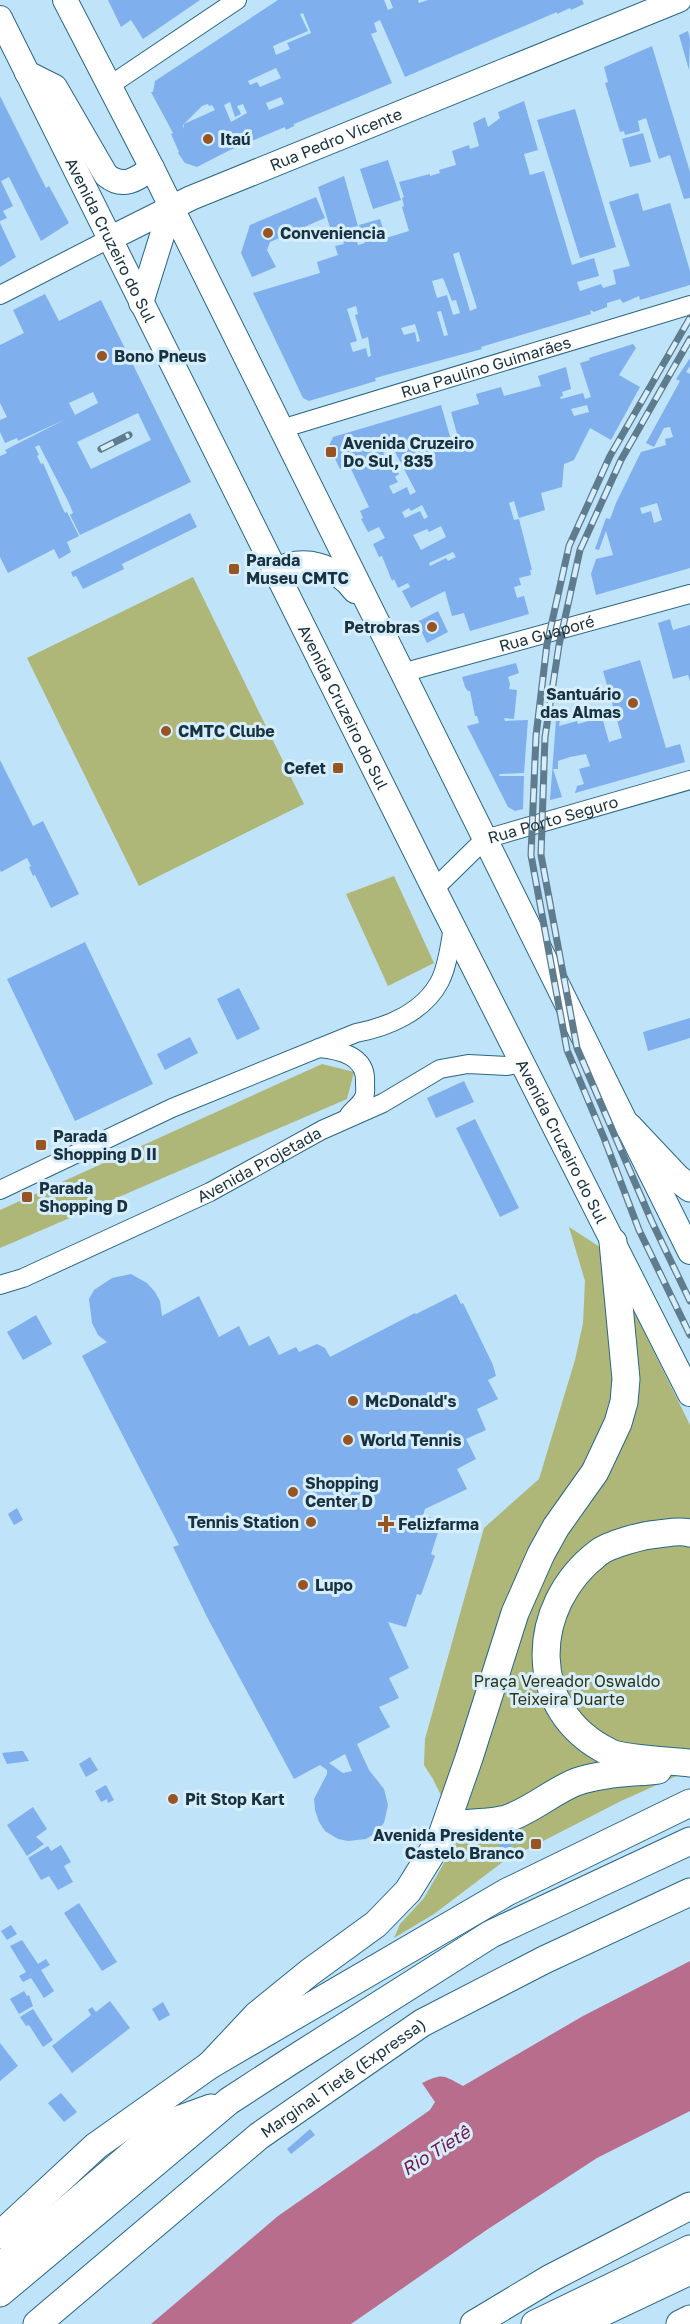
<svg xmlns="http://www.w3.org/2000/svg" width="690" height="2324" font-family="'Golos Text',sans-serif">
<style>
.green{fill:#aeb678}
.water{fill:#b96d8c}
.building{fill:#7fb0ed;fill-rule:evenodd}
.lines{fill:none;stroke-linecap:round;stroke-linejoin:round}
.minor-casing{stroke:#296786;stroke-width:20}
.major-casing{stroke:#296786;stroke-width:26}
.highway-casing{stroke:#296786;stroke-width:29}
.minor{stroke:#fff;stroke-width:18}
.major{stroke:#fff;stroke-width:24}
.highway{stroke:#fff;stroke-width:27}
.rail-casing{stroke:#5e7c8d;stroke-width:7}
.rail{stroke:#d6eefc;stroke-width:4.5;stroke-dasharray:14;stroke-linecap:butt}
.poi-dot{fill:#975523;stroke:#d6eefc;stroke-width:2}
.labels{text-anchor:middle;stroke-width:6;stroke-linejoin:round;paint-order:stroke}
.poi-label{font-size:16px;font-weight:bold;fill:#183240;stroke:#d6eefc;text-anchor:start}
.street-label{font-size:16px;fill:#183240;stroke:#d6eefc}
.park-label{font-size:16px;fill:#303411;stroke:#d6eefc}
.water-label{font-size:18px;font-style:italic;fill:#741847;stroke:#d6eefc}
</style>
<rect width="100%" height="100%" fill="#bfe3f8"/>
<path class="green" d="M193 577 304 804 139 886 27 658Z
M394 876 434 963 388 986 346 894Z
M322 1064 354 1072 347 1099 0 1248V1210Z
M569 1227 603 1249 690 1425V1770L621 1801 504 1861 434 1914 394 1938 400 1924 424 1898 460 1835 433 1779 424 1765 425 1739 484 1528 539 1479 575 1360 583 1323 585 1281Z"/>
<path class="water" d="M690 1961V2111L597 2158 488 2229 351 2324H151L278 2216 430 2110 435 2102 422 2083C443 2073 443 2075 463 2086L583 2016Z"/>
<path class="building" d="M108 0H200L143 39 131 20 121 27Z
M278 0H384L388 10 393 8 390 0H418L419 3 428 0H582L584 4 571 10 570 8 557 14V12L405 77 380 20 374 23 377 32 371 34 392 83 294 124V126L286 130 285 127 230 150 197 167 185 163 178 153 179 152 171 134 173 133 151 92H153L155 81ZM303 13 311 33 287 43 290 49 276 55 273 46 308 31 300 14ZM276 68 281 78 260 87 257 82 250 85 248 81ZM281 97 284 104 269 110 266 103ZM230 102 235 117 241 114 237 106 243 104 247 113 231 122 224 105ZM208 104 209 106 212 105 215 110 184 124V129L183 125 202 106Z
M688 31 690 39 689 70 679 35Z
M652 46 690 172V198L684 199 670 155 659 159 646 118 638 121 640 131 625 135 624 131 620 132 605 83 608 82 604 67Z
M0 96 46 188 49 186 69 223 41 241 9 177 1 181 13 206 3 211 7 218 0 221Z
M524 101 538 150 524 154 530 175 544 171 572 265 594 258 599 276 577 282 580 291 601 284 603 288 616 284 613 270 630 266 609 202 638 193 643 211 670 203 690 271V285L640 300 639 296 623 303 620 299 607 303V307L594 312 590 310 591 314 481 347 482 349 375 378 376 381 309 401 303 398 253 293 320 273 317 262 338 255 335 246 344 244 342 238 340 239 338 230 331 231 318 187 344 176 358 226 353 227 358 245 365 243 359 225 380 219 386 238 409 231 402 207 404 206 402 198 404 197 399 182 430 174V176L440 173 439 170 456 165 452 151 469 145 470 149 479 146 473 123 485 117 488 127 500 118 498 112ZM459 252 477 308 470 311 453 254ZM443 278 452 301 456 300 460 313 453 315 447 295 437 298 432 281ZM356 306 358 314 355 315 362 339 368 337 371 356 368 357 366 348 353 352 350 343 357 341 347 309ZM441 311 448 335 444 336 437 312ZM415 324 420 341 417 342 415 332 404 335 401 328Z
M575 109 616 247 580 258 537 120Z
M643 133 651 162 630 167 622 139Z
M388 160 401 200 373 209 360 169Z
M316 197 325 218 270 242 267 250 276 267 252 277 241 253 250 225Z
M0 223 16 257 0 267Z
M45 294 59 321 101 300 191 482 80 535 70 515 73 513 69 503 39 445 35 447 39 455 37 456 41 464 43 463 62 507 65 513 67 512 79 536 67 542 71 552 59 559 54 549 8 573 0 557V456L7 453 5 450 66 419 18 441 17 438 5 443 0 432V420L7 417 0 403V345L24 333 13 310ZM93 392 98 403 75 415 69 403ZM138 413 151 440 91 469 77 442Z
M633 344 636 348 619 375 640 387 611 440 590 428 574 460 564 464 562 487 541 493 545 510 519 518 514 501 509 503 514 520 519 519 532 570H530L531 575 519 578 521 585 514 587 517 598 524 596 529 614 470 631 464 613 452 616 445 591 411 608 402 591 410 587 408 583 398 588 394 579 392 581 382 556 379 557 373 544 385 538 379 527 368 532 361 519 363 518 360 511 369 507 349 465 340 469 329 446 333 437 441 405 453 447 460 445 451 412 479 404 476 394 501 387 504 396 541 386 538 376 566 367 571 389 562 392 563 396 560 397 561 399 583 393 585 399 591 397 580 363 590 360 589 358ZM587 405 589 412 574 416 571 409ZM391 444 416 492 410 495 407 487 393 494 389 486 398 482 395 477 399 474 395 466 391 468 389 465 381 470 377 462 386 458 383 453 387 451 386 447ZM422 505 428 517 424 519 420 511 405 518 402 512 409 508 411 511ZM441 526 446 537 421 550 413 535 427 529 429 532ZM453 552 456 557 448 561 446 558 430 566 429 563Z
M690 358V366L686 372 690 374V568L596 595 591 574 596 559 613 555 606 531 599 550 595 549 606 518 610 519 616 503 641 452 666 445 665 439 673 437 670 427 664 428 654 447 646 443 680 381 676 379ZM657 503 662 520 654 523 651 511 642 514 640 508Z
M190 513 197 527 122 564 124 569 83 589 76 576 73 577 71 572Z
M438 611 448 632 427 643 417 622Z
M670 619 673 630 690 625V681L688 675 673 679 658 623Z
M640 660 666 748 680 744 685 762 575 793 577 786 584 784 579 769 590 766 586 754 570 757 558 761V769H553L562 797 550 800 556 720H560L559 726 577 721 578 724 602 717 609 742 622 738 603 671Z
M516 663 519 673 508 677 510 684 509 689 517 690 514 719 504 718 505 721 528 720 524 773 500 774 499 776H524L523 809 515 811 508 807 467 726 479 723 477 716H475L470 691H468L465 687 462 677Z
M0 760 33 826 43 821 79 894 51 908 35 875 33 876 29 867 31 866 27 858 1 872 0 870Z
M85 942 153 1084 75 1121 7 979Z
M239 988 260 1029 237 1040 217 999Z
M690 1018V1038L648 1051 643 1032Z
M190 1037 198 1053 165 1070 157 1054Z
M464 1081 474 1102 436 1118 427 1098Z
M475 1119 519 1208 500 1217 456 1128Z
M131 1274 147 1283 155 1292 160 1301 162 1316 199 1296 219 1337 239 1326 249 1346 269 1336 279 1355 296 1347 299 1352 317 1344 325 1348 330 1357 415 1313 416 1314 456 1294 461 1304 463 1303 493 1365 496 1376 488 1380 498 1399 477 1409 486 1430 466 1439 476 1459 457 1469 467 1489 425 1509 423 1516 442 1520 431 1554 435 1556 421 1595 417 1594 406 1627 388 1622 409 1668 389 1678 399 1698 379 1707 390 1727 357 1744 369 1770 384 1789 388 1805 384 1823 374 1834 366 1839 348 1841 338 1839 325 1831 319 1822 315 1810 314 1799 327 1774V1770L320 1765 294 1779 207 1617 173 1547 179 1545 82 1356 107 1342 98 1335 92 1323 89 1299 94 1290 112 1278ZM345 1754 352 1771 343 1773 329 1763Z
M36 1315 52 1344 23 1360 7 1332Z
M17 1508 23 1520 14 1525 8 1514Z
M20 1751H23L29 1761 7 1764 2 1753Z
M90 1757 98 1770 86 1777 79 1764Z
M106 1785 114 1800 108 1803 107 1799 101 1802 95 1791Z
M33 1807 47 1829 36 1837 44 1844 27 1856 7 1825Z
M510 1826 519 1842 502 1851 497 1841 499 1840 496 1834Z
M61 1845 71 1862 64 1866 73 1882 58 1890 49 1876 41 1880 28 1858 48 1846 51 1851Z
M79 1903 117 1962 102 1971 64 1913Z
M11 1925 17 1934 7 1940 1 1931Z
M22 1940 38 1964 46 1959 50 1965 41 1970 54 1991 44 1998 31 1978 23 1982 19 1976 26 1972 10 1946Z
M24 1991 27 1996 29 1995 33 2006 19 2014 10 1999Z
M110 2001 130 2028 72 2073 52 2046 91 2015 88 2010 92 2007 96 2012Z
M163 2002 170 2015 159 2021 152 2009Z
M33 2009 53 2040 43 2047 29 2025 26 2026 20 2017Z
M0 2043 18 2066 0 2081Z
M61 2093 77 2112 64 2122 48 2103Z
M310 2129 315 2135 291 2154 287 2149Z"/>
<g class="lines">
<defs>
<g id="minor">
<path d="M109 86 237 0"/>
<path d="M0 295 109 239"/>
<path id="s1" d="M281 429 690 305"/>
<path id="s2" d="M402 673 690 594"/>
<path id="s3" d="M434 889 485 839 690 780"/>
<path d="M319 1048C340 1050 367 1056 365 1083 365 1087 366 1093 364 1097 362 1103 353 1110 349 1115"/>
<path d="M0 1190 172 1108 356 1033C388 1027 424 1012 440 981 448 965 450 944 453 927"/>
<path id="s4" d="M0 1285 23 1278 210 1192 322 1130 383 1103 440 1069 468 1064 507 1066 523 1063"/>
</g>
<g id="major">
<path d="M65 0 152 168 690 1252"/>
<path id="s5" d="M0 18 434 889 690 1394"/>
<path d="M27 73 55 87 106 175C123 189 136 180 152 168"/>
<path id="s6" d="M109 239 191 198 679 0"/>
<path d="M141 303 171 207"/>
<path d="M274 571C304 555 335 565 355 591"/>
</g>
<g id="highway">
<path d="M628 1126 677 1178 690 1188"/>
<path d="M690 1533C680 1530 668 1533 658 1534 644 1535 609 1544 598 1553 529 1606 525 1711 609 1752 621 1759 673 1761 690 1763"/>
<path d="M447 1825C465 1823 490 1823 506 1819 531 1811 553 1791 576 1782 601 1773 631 1773 658 1770"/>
<path d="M210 2065 257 2015 310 1972 376 1924 408 1891 441 1838 469 1758 515 1613 541 1554 556 1527 595 1472 618 1423 624 1402 626 1379 613 1242"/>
<path d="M0 2235 96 2146 210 2065 507 1892 690 1803"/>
<path d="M0 2267 167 2124 211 2108"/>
<path d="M0 2293 229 2101 289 2062 491 1934 690 1841"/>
<path id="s7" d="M37 2324 259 2136 422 2023 544 1960 690 1892"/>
<path d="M474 2324 549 2279 690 2206"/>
<path d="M535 2324 690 2249"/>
<path d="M578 2324 690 2271"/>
<path d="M680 2324 690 2319"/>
</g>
</defs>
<use href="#minor" class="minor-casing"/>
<use href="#major" class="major-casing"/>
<use href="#highway" class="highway-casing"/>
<use href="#minor" class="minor"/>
<use href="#major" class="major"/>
<use href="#highway" class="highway"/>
<defs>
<path id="rail" d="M690 318 610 456 569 546 547 644 536 736 531 855 567 1050 604 1138 639 1230 690 1335
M690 339 621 460 580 550 559 645 545 737 541 855 577 1048 652 1222 690 1301
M101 449 129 435"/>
</defs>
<use href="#rail" class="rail-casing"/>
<use href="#rail" class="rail"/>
</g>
<g class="poi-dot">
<circle cx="208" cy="139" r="6"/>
<circle cx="268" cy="233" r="6"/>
<circle cx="102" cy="356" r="6"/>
<rect x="325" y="446" width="12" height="12" rx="3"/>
<rect x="228" y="563" width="12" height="12" rx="3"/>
<circle cx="432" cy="627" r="6"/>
<circle cx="633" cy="703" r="6"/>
<circle cx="166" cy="731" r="6"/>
<rect x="332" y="762" width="12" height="12" rx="3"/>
<rect x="35" y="1139" width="12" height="12" rx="3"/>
<rect x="21" y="1191" width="12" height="12" rx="3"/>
<circle cx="353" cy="1401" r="6"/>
<circle cx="348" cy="1440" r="6"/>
<circle cx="293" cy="1492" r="6"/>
<circle cx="311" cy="1522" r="6"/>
<path d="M383 1515h6v6h6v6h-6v6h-6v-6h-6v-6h6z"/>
<circle cx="303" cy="1585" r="6"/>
<circle cx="173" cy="1799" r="6"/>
<rect x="530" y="1838" width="12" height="12" rx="3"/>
</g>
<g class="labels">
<g class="poi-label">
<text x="220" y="145">Itaú</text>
<text x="280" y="239">Conveniencia</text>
<text x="114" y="362">Bono Pneus</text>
<text x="343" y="449">Avenida Cruzeiro<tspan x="343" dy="18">Do Sul, 835</tspan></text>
<text x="246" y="566">Parada<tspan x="246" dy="18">Museu CMTC</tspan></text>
<text x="420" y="633" text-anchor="end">Petrobras</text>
<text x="621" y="700" text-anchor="end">Santuário<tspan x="621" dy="18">das Almas</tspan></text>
<text x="178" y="737">CMTC Clube</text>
<text x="326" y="774" text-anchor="end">Cefet</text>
<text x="53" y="1142">Parada<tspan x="53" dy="18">Shopping D II</tspan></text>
<text x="39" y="1194">Parada<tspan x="39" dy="18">Shopping D</tspan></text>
<text x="365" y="1407">McDonald's</text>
<text x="360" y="1446">World Tennis</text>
<text x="305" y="1489">Shopping<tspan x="305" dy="18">Center D</tspan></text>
<text x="299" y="1528" text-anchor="end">Tennis Station</text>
<text x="398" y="1530">Felizfarma</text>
<text x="315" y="1591">Lupo</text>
<text x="185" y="1805">Pit Stop Kart</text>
<text x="524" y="1841" text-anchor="end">Avenida Presidente<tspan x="524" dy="18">Castelo Branco</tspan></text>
</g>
<g class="street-label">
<text dy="6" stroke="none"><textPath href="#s6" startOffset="248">Rua Pedro Vicente</textPath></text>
<text dy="6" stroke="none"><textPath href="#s5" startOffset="248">Avenida Cruzeiro do Sul</textPath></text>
<text dy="6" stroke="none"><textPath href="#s1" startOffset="214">Rua Paulino Guimarães</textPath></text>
<text dy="6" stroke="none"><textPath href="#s2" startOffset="150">Rua Guaporé</textPath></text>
<text dy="6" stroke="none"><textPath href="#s5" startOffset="770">Avenida Cruzeiro do Sul</textPath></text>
<text dy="6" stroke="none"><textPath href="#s3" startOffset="142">Rua Porto Seguro</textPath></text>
<text dy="6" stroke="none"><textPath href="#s5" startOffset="1256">Avenida Cruzeiro do Sul</textPath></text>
<text dy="6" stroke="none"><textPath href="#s4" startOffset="286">Avenida Projetada</textPath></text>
<text dy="6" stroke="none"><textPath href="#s7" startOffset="393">Marginal Tietê (Expressa)</textPath></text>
</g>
<g class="park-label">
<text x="567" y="1687">Praça Vereador Oswaldo<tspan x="567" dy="18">Teixeira Duarte</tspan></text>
</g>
<g class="water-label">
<text transform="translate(436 2151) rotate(-32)" y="6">Rio Tietê</text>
</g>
</g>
</svg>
